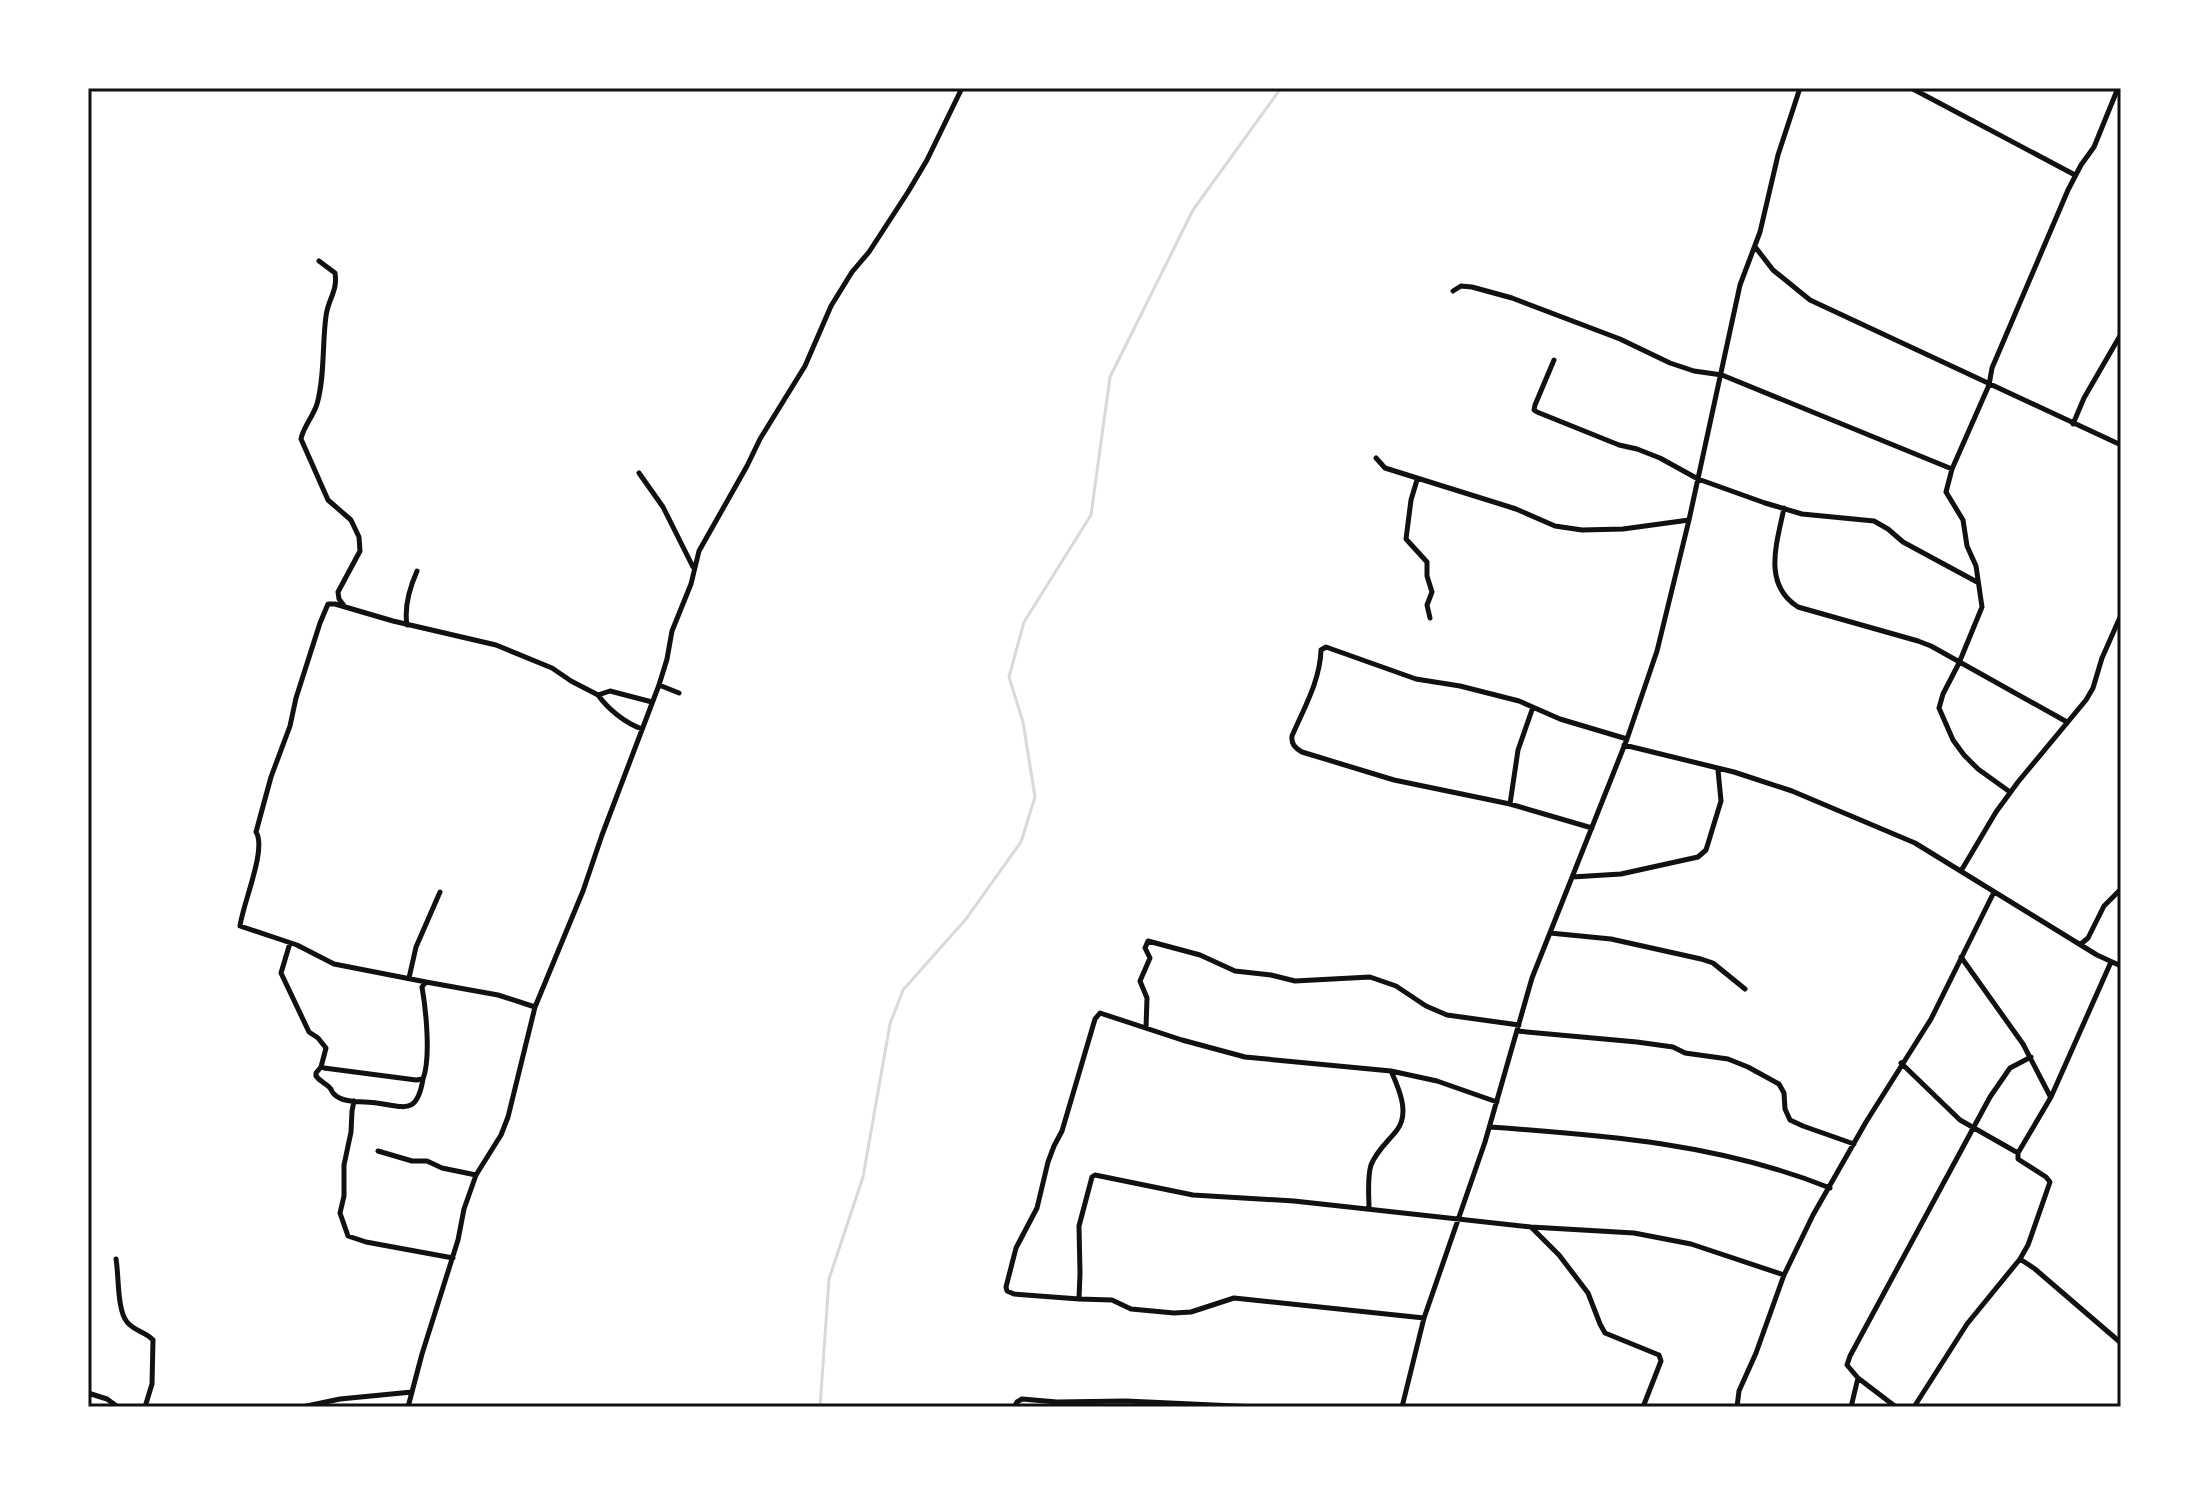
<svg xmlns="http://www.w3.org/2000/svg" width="2209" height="1495" font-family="Overpass,sans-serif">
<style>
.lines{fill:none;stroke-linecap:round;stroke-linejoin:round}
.stream{stroke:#d9d9d9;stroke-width:3}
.minor{stroke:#111;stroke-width:5}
.neatline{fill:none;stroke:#111;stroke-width:3}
</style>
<rect width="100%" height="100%" fill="#fff"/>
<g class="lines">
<path class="stream" d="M820 1407 829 1279 863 1177 890 1024 903 990 966 919 1021 842 1035 797 1023 722 1009 677 1024 622 1091 515 1110 377 1193 210 1281 88"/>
<path class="minor" d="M1911 88 2075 175
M1756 248 1773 270 1810 300 2121 445
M319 261 335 273C338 291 328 299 326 316 322 345 325 376 317 404 313 417 303 427 301 439L328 500 351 520 359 537 360 551 338 592 339 599 345 607
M1453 291 1461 286 1472 287 1512 298 1620 339 1670 363 1694 371 1722 375 1952 469
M1554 360 1535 405 1534 410 1537 412 1619 445 1637 449 1660 458 1698 479 1765 503 1802 514 1874 521 1888 529 1903 542 1977 582
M2073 424 2084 398 2121 334
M1376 458 1385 468 1516 509 1555 526 1582 530 1623 529 1689 520
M639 473 663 507 693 567
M1417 480 1411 500 1406 539 1427 562V576L1432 592 1427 605 1430 618
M1784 508C1777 543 1762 584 1798 607L1918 641 1931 646 2067 722
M407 625C404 607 410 587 417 571
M659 685 679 693
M598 695 610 691 652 702
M1624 745 1734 772 1792 791 1915 843 2097 955 2121 966
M2010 792 1978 769 1964 755 1953 740 1939 708 1943 694 1959 663 1982 607 1976 566 1967 546 1963 520 1946 492 1952 469 1989 385 1992 368 2068 190 2081 165 2094 147 2118 88
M1510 804 1518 750 1533 707
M1592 828 1510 804 1394 780 1302 752C1295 748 1291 744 1292 736 1304 708 1320 681 1321 650L1326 647 1416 679 1460 686 1519 701 1560 719 1627 739
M1961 871 1996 812 2018 782 2086 700 2093 688 2102 658 2121 615
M1572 877 1621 874 1698 857 1706 850 1721 801 1718 770
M1550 933 1611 939 1701 959 1713 963 1745 989
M290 943 281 973 309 1032 318 1038 326 1048 321 1067 324 1068 416 1080 423 1079C431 1058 426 1010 422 987L426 982 498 995 535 1007
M2081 944 2088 938 2104 906 2121 889
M1961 957 2023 1044 2050 1096
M409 978 416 947 440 892
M426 982 334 964 297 945 240 926C243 903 267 849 256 832L271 777 290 726 296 698 320 623 328 604H335L393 621 496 645 552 668 571 681 598 695C608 709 625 723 642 729
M1146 1028 1147 998 1140 981 1150 958 1145 948 1148 941 1200 955 1235 971 1271 975 1295 981 1370 977 1396 986 1426 1006 1447 1015 1519 1025
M1517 1031 1637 1042 1673 1047 1685 1053 1728 1059 1748 1067 1779 1084 1784 1093 1785 1109 1790 1120 1803 1126 1854 1144
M1901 1063 1960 1120 2018 1153
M321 1067 316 1073V1076C320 1082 326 1083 330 1088 332 1090 332 1093 334 1094 343 1104 365 1101 377 1103 405 1107 417 1115 423 1079
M354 1101 352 1111 351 1132 344 1165V1196L340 1213 348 1236 366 1242 453 1258
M1490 1127C1605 1135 1721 1144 1830 1188
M378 1151 412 1161H427L442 1168 476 1175
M1369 1209C1369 1195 1367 1178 1371 1165 1377 1150 1387 1143 1397 1130 1410 1113 1399 1089 1391 1071
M1532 1228 1559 1255 1588 1293 1600 1324 1605 1333 1659 1355 1661 1361 1643 1407
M116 1259C119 1276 117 1310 127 1322 134 1331 146 1332 153 1340L152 1384 145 1407
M2020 1259 2035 1269 2121 1343
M1079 1299 1080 1273 1079 1226 1092 1177 1095 1175 1193 1195 1294 1201 1531 1227 1634 1233 1691 1244 1784 1275
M1424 1318 1234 1298 1191 1312 1174 1313 1131 1309 1112 1300 1079 1299 1014 1294 1007 1291 1006 1287 1016 1248 1037 1208 1048 1162 1054 1146 1062 1131 1095 1019 1100 1013 1182 1040 1245 1057 1391 1071 1437 1081 1497 1102
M88 1393 107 1399 118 1407
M302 1407 340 1399 412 1392
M408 1407 422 1354 458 1240 464 1209 476 1175 501 1135 508 1117 535 1007 583 891 602 835 659 685 667 659 672 631 691 584 699 551 747 466 760 439 805 366 831 306 852 272 869 252 908 192 927 160 962 88
M1014 1407 1017 1402 1022 1399 1057 1402 1126 1401 1257 1407
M1402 1407 1424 1318 1485 1142 1532 978 1627 739 1657 651 1689 520 1740 285 1760 232 1778 155 1800 88
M1737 1407 1739 1391 1756 1353 1784 1275 1813 1215 1866 1122 1931 1019 1994 892
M1851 1407 1858 1378
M1896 1407 1858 1378 1847 1365 1850 1356 1990 1097 2010 1068 2031 1057
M1914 1407 1967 1324 2020 1259 2028 1245 2050 1182 2046 1177 2021 1161 2018 1159V1153L2051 1097 2111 962"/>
</g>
<rect width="2209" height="1495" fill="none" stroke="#ffffff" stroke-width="180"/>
<rect x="90" y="90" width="2029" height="1315" class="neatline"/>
</svg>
